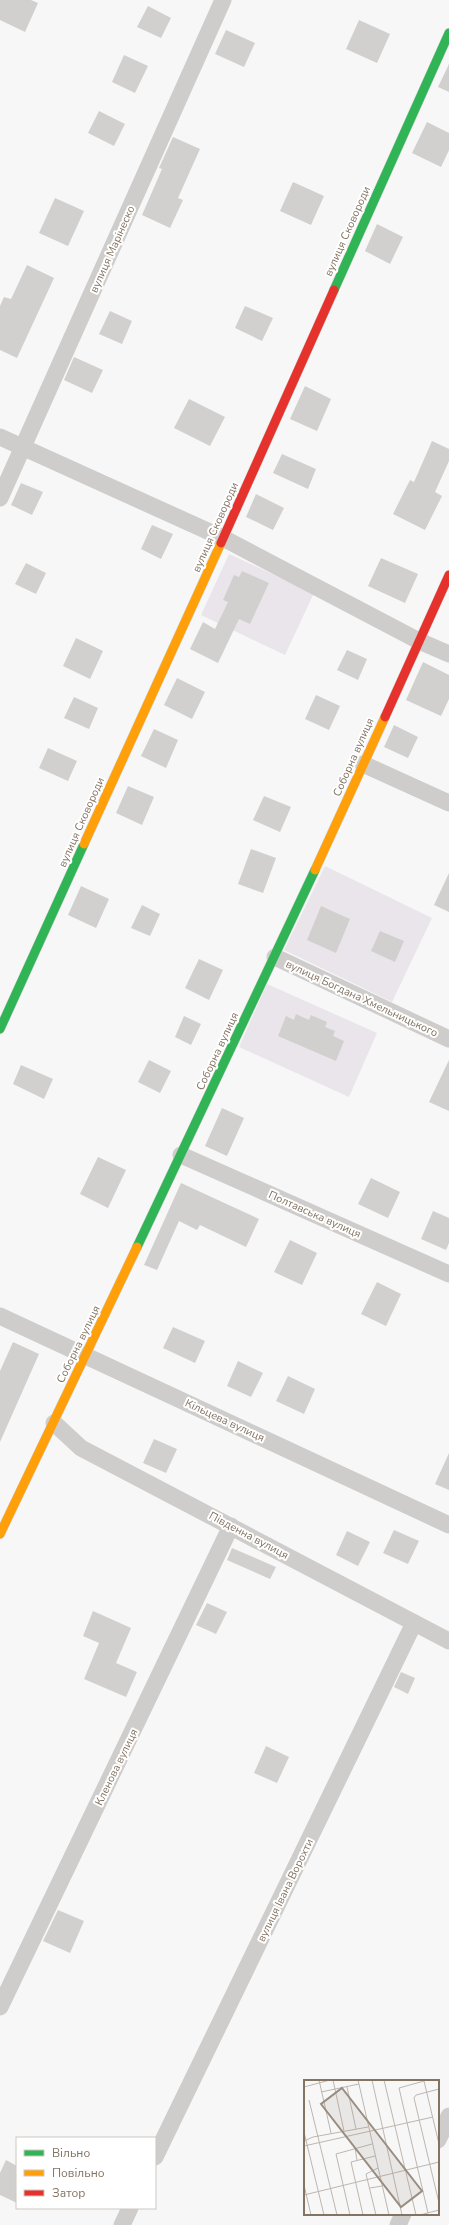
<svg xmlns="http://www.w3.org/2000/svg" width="449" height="2225" font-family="'Nunito Sans',sans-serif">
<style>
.green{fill:#e9e5eb}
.building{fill:#d2d0cf}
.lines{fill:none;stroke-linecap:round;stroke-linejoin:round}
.fast-casing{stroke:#d4d3d2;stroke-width:10}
.slow-casing{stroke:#d4d3d2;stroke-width:10}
.jam-casing{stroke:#d4d3d2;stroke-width:10}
.street{stroke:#cecdcc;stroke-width:17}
.fast{stroke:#30b455;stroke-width:9}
.slow{stroke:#ff9f0a;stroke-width:9}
.jam{stroke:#e5322d;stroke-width:9}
.labels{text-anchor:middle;stroke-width:4;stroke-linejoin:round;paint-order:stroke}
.street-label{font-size:11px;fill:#837362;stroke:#fff}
.inset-road{fill:none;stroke:#beb6ae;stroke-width:1}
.view{fill:#9a8c7f;fill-opacity:0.15;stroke:#9a8c7f;stroke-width:2}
.inset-edge{fill:none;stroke:#837362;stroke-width:2}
</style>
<rect width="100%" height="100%" fill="#f7f7f8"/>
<path class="green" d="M229 554 314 593 285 655 201 615Z
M325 866 432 918 392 1002 284 950Z
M267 984 377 1033 349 1097 239 1047Z"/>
<path class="building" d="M0 0H31L38 3 25 32 0 20Z
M148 6 171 18 161 38 137 27Z
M359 20 390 34 377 63 346 49Z
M226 30 255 43 244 67 215 54Z
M124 55 148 66 135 93 112 82Z
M449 64V92L438 87Z
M99 111 125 124 114 146 88 133Z
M427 122 449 133V150L441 167 412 153Z
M173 137 200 149 178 198 183 200 170 228 142 215 162 169 159 168Z
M293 182 324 196 311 225 280 211Z
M55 198 84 211 68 246 39 233Z
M377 224 403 237 390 264 365 251Z
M27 265 54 278 17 358 0 350V306L4 297 11 299Z
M245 306 273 318 262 341 235 328Z
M110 311 132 321 122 344 99 334Z
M74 357 103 370 92 393 64 380Z
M305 386 331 399 317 431 290 419Z
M189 399 225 417 210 446 174 428Z
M432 441 449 449V461L435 492 442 496 425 530 393 514 410 480 414 482Z
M282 454 316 469 308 489 273 473Z
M21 483 43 492 32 515 11 505Z
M256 494 284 508 273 530 246 517Z
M152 525 173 534 161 559 141 549Z
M381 558 418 574 405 603 368 586Z
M26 563 46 573 36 594 15 584Z
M242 571 269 583 250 624 239 619 218 663 190 649 203 622 215 629 228 602 223 600 234 575 239 577Z
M76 638 103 651 90 679 63 666Z
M347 650 367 659 358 680 337 670Z
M423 662 449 675V699L441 716 406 700Z
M177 678 205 692 192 719 164 705Z
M316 695 340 706 329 730 305 719Z
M74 697 98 708 89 729 64 718Z
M394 725 418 737 408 758 384 747Z
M154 729 178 740 166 768 141 756Z
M48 748 77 761 68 781 39 768Z
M128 786 154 797 142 825 116 813Z
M264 796 291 807 280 832 253 820Z
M251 849 276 858 263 893 238 884Z
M449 873V912L434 905Z
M81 886 109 899 96 928 68 915Z
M142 905 160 914 150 936 131 928Z
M321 906 350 919 336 953 307 940Z
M380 931 404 941 395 962 371 951Z
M199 959 223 970 209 1000 185 988Z
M296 1014 309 1020 311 1015 327 1022 325 1027 335 1031 333 1036 344 1041 336 1061 278 1036 286 1016 294 1020Z
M184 1016 201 1024 191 1045 175 1037Z
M149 1060 171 1071 160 1093 138 1082Z
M449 1060V1111L429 1102Z
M21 1065 53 1079 44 1099 13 1084Z
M222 1108 244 1118 227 1156 205 1146Z
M98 1157 126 1170 108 1208 80 1194Z
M371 1178 400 1192 388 1218 358 1204Z
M181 1183 259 1219 246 1247 200 1225 197 1230 179 1221 157 1270 144 1265Z
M433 1211 449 1218V1243L446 1250 421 1239Z
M290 1240 317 1253 302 1285 274 1272Z
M377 1282 401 1294 386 1326 361 1314Z
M173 1327 205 1341 195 1363 163 1348Z
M13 1342 39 1354 0 1442V1371Z
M238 1361 263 1373 251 1397 227 1386Z
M288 1376 315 1389 304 1414 276 1401Z
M154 1439 177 1449 166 1473 143 1463Z
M449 1453V1490L435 1484Z
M394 1530 419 1541 408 1564 383 1553Z
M347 1531 370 1542 358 1566 336 1555Z
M232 1548 276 1567 270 1579 227 1560Z
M207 1603 227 1612 216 1634 196 1625Z
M93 1611 131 1628 116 1663 137 1672 126 1697 84 1679 99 1643 83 1636Z
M401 1672 415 1678 408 1694 394 1687Z
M266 1746 289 1757 277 1783 254 1773Z
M58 1910 84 1921 70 1953 43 1941Z
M6 2160 17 2166V2203L0 2195V2173Z"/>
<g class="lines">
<defs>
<path id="fast" d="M334 290 449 33
M0 1029 84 844
M137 1247 315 870"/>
<path id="slow" d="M84 844 221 543
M315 870 385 717
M0 1534 137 1247"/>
<path id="jam" d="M221 543 334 290
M385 717 449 575"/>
</defs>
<use href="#fast" class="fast-casing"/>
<use href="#slow" class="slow-casing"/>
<use href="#jam" class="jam-casing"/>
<path class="street" d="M0 437 223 538 419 641 449 654
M0 498 223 0
M363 764 449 803
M275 957 449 1039
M181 1155 449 1274
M0 1316 449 1525
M54 1423 81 1448 449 1641
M0 2007 231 1526
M438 2140 449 2116
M155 2157 414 1623
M122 2225 130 2208
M398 2225 403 2214"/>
<use href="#fast" class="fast"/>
<use href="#slow" class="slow"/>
<use href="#jam" class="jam"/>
</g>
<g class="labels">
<g class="street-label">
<text transform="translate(347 231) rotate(-66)" y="4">вулиця Сковороди</text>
<text transform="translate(112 249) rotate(-66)" y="4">вулиця Марінеско</text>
<text transform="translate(215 527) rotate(-66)" y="4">вулиця Сковороди</text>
<text transform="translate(353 757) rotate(-66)" y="4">Соборна вулиця</text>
<text transform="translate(81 822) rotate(-66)" y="4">вулиця Сковороди</text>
<text transform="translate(362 998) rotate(25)" y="4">вулиця Богдана Хмельницького</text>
<text transform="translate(217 1051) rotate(-65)" y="4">Соборна вулиця</text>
<text transform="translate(315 1214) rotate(24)" y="4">Полтавська вулиця</text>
<text transform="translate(78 1344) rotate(-64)" y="4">Соборна вулиця</text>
<text transform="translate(225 1420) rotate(25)" y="4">Кільцева вулиця</text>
<text transform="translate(249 1535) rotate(28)" y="4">Південна вулиця</text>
<text transform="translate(116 1767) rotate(-64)" y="4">Кленова вулиця</text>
<text transform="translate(285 1890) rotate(-64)" y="4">вулиця Івана Ворохти</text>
</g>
</g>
<g transform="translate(304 2080)">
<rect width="135" height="135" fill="#f7f7f8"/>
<path class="inset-road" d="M15 0 27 53M29 0 40 51M54 0 85 135M68 0 98 135M80 0 112 135M120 1 95 8 124 133M120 1 135 64M0 7 26 0M43 7 52 49M135 9 112 15 110 18 135 123M17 12 55 4M5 20 33 135M0 52 20 135M0 61 9 57 64 47M0 66 129 37M51 68 53 80M0 105 7 135M66 108 78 106M0 115 135 82M46 135 32 74 68 64M59 135 47 82 71 76M72 135 62 94 74 88M116 135 135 130"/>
<path class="view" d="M38 8 118 111 97 127 17 24Z"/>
<rect width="135" height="135" class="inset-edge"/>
</g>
<rect x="16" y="2137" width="140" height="72" fill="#ffffff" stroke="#cdc7c0"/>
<rect x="24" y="2150" width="20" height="6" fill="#30b455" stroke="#cdc7c0"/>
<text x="52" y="2157" font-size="12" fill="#837362">Вільно</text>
<rect x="24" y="2170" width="20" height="6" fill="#ff9f0a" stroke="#cdc7c0"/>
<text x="52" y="2177" font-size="12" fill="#837362">Повільно</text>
<rect x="24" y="2190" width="20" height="6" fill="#e5322d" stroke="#cdc7c0"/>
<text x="52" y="2197" font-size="12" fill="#837362">Затор</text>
</svg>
